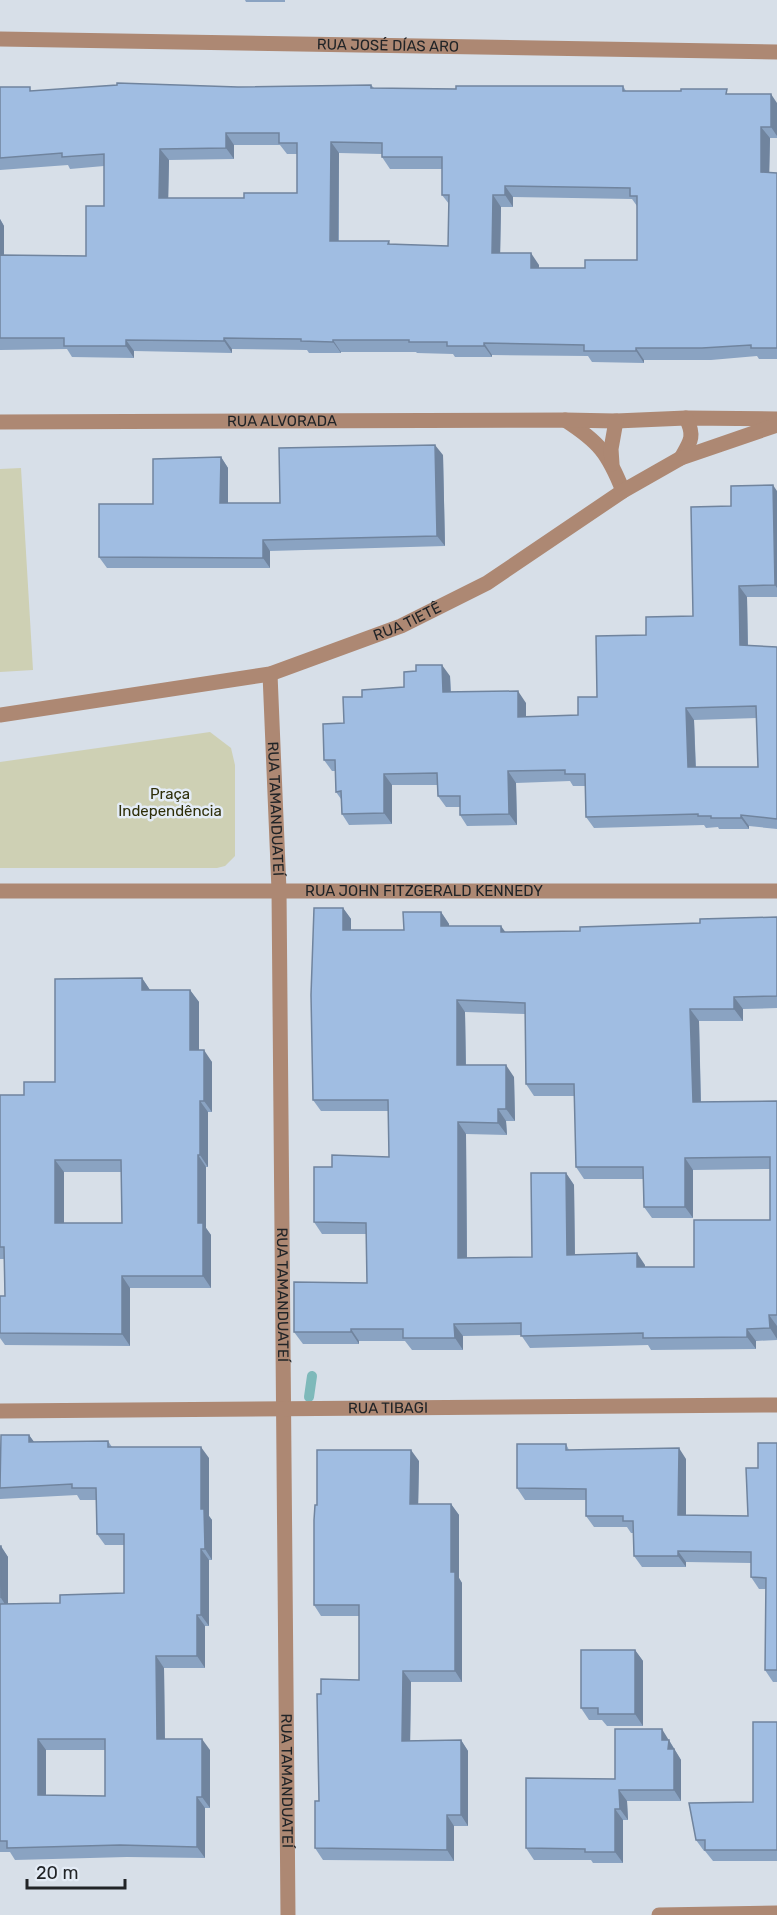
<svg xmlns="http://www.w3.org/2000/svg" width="777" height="1915" font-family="Rubik,sans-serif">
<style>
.green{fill:#ced0b4}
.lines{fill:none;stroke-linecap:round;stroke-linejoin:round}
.stream{stroke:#7eb9ba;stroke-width:10}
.minor{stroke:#ad8873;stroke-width:15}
.wall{fill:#8aa3c2;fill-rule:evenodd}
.shaded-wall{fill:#70849e}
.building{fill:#a0bde2;stroke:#70849e;stroke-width:1.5;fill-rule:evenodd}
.labels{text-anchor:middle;stroke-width:5;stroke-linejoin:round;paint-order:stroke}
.street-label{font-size:15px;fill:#212427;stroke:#e4ecf6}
.park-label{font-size:15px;fill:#2e2e09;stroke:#e4ecf6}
</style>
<rect width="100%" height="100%" fill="#d7dfe8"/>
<path class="green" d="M21 468 33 670 0 672V469Z
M210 732 231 748 235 765V856L225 866 217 868H0V762Z"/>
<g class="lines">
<path class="stream" d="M309 1397 312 1376"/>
<g class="minor">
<path id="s1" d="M0 39 777 52"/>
<path d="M565 420C599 442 608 453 623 491"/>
<path id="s2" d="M0 422 565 420 616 421 686 418 777 419"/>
<path d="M681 458C691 441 695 436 686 418"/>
<path d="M612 464 611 449 616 421"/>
<path id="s3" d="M270 674 279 890 288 1915"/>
<path id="s4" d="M0 715 270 674 401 626 487 583 623 491 681 458 777 425"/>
<path id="s5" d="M0 891H777"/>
<path id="s6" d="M0 1411 777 1405"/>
<path d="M659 1915 777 1913"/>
</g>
</g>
<path class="wall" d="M245 0H285V2H246Z
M371 85 374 88 456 89 623 86 626 91 730 94 777 103V138H770L769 173H777V359H759L757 356 711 360H644V363L592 362 588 356 492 355V357H455L453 354 417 353 416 352H341V353H309L307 350 232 349V353L134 351V358L72 357 67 349 0 350V219L4 226V255L86 256 104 206V166L70 169 68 165 0 170V87L33 91ZM234 145H280L287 154H297V193L244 198H168L169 160 234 159ZM339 153 382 154V157L390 169H442V195L449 204 448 246 390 244 389 241H339ZM513 197 632 199 637 206V260L585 268H539V265L500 253 501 207H513Z
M443 455 445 546 270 551V568H107L99 557 153 504 221 457 228 468V503H280Z
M777 491V597H747L748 646 777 647V829L749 826V829H719L718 827 706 828 704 825 594 828 586 817 585 786H573L570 781 516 783 517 825 467 826 460 815V807H446L438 796V785H392V824L349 825 342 814 341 799 336 792 335 771H332L324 760 344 723 362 697 450 676 451 692 526 703V717L578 715 597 697 646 635 693 616 731 506ZM757 718 758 767H696L694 720Z
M343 908 351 919V930H404L441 912 449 924V926L506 932 580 931 700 923 777 917V1008L743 1009V1021H699L701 1102 777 1101V1340L756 1341V1349L651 1350 648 1345 530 1348 521 1335 463 1336V1350H412L405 1341H359V1344H303L294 1332 367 1283 366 1234H322L314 1222 332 1167 389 1157 388 1111H321L313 1100ZM465 1012 525 1014 526 1084 534 1096H575L576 1167 584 1179H643L644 1207 652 1218H693V1170L770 1169V1220L694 1267H645V1265L575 1254 574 1185 566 1173 532 1257 467 1258 466 1134 507 1135 506 1121H515L514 1077 466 1065Z
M142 978 150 990H190L199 1002V1050L212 1062V1112H208V1167H206V1228L211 1235V1288H130V1346L5 1345 0 1338V1296H5L4 1259H0V1095H24L55 1082ZM64 1172H121L122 1223H64Z
M29 1435 34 1442 108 1441 112 1447 209 1458V1516L212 1520V1560H209V1626H205V1668H164L165 1739 210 1750V1808H205V1858L127 1857 15 1860 10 1852H0V1546L8 1557V1604L60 1603 124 1593V1545H105L97 1534 96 1500H80L77 1495 0 1499V1449ZM46 1750H105V1796L46 1795Z
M777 1443V1682H773L765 1670 766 1589H759L751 1577V1563L686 1562V1567H642L634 1556V1533H631L627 1527H594L586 1516V1500H525L517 1488 566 1444 569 1450 686 1459V1515L748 1516 758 1468Z
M419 1461 418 1504H451L459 1515V1578L462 1583V1682H411L410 1741 461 1740 468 1751V1826H454V1861L323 1860 315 1848 319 1801 321 1694 359 1680V1616H321L314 1605 317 1505Z
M635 1650 643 1661V1726H607L602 1720H589L581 1708Z
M777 1722V1861H713L705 1851H704L696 1840 753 1802Z
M669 1740 681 1760V1801H627L628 1820H623V1863H593L591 1860H534L526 1848 615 1779Z"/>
<path class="shaded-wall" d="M771 94 777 103V136L771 127Z
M761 127 770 138 769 184 761 172Z
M226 133 234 145V159L226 148Z
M331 142 339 153 338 253 330 241Z
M160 149 169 160 168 210 159 198Z
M505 186 513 197V207L505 195Z
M493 195 501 207 500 264 492 253Z
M0 219 4 226V266L0 260Z
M531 253 539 265V280L531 268Z
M224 338 232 349V353L224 341Z
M126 340 134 351V358L126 346Z
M333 340 341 352V353L333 342Z
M484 343 492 355V357L484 346Z
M636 348 644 360V363L636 351Z
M435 445 443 455 445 546 437 536Z
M221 457 228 468V514L220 503Z
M773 485 777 491V588L775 585Z
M263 540 270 551V568L263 558Z
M739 586 747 597 748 657 740 645Z
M442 665 450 676 451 703 443 692Z
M518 691 526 703V729L518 717Z
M686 708 694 720 696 779 688 767Z
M508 771 516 783 517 825 509 814Z
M384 774 392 785V824L384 813Z
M741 815 749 826V829L741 818Z
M343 908 351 919V942L343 930Z
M441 912 449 924 450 938 441 926Z
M501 926 509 937 501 932Z
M142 978 150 990H142Z
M190 990 199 1002V1062L190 1050Z
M734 997 743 1009V1021L734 1009Z
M457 1000 465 1012 466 1077 457 1065Z
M690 1009 699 1021 701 1114 693 1102Z
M204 1050 212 1062V1112L204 1101Z
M506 1065 514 1077 515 1121 506 1109Z
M200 1101 208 1112V1167L200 1155Z
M498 1109 506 1121 507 1135 498 1123Z
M458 1122 466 1134 467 1270 458 1258Z
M198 1155 206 1167V1228L211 1235V1288L203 1276 198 1223Z
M685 1158 693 1170V1218L685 1207Z
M55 1160 64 1172V1235L55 1223Z
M566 1173 574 1185 575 1266 567 1255Z
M637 1253 645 1265V1279L637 1267Z
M122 1276 130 1288V1346L122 1334Z
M769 1315 777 1326V1339L770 1328Z
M454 1324 463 1336V1350L455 1338Z
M351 1329 359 1341V1344L351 1332Z
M747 1329 756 1341V1349L747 1337Z
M29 1435 37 1446 29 1442Z
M201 1447 209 1458V1516L212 1520V1560L205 1549 201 1509Z
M679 1448 686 1459V1526L678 1515Z
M411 1450 419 1461 418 1515 410 1504Z
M451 1504 459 1515V1578L462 1583V1682L455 1671 451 1572Z
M1 1546 8 1557V1609L1 1598Z
M201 1549 209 1560V1626L201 1615Z
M678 1551 686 1562V1567L678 1556Z
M197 1615 205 1626V1668L197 1656Z
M635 1650 643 1661V1726L635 1714Z
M156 1656 164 1668 165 1750 157 1739Z
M403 1671 411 1682 410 1752 402 1741Z
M662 1729 681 1760V1801L674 1790 662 1740Z
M38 1739 46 1750V1806L38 1795Z
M202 1739 210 1750V1808L202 1797Z
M461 1740 468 1751V1826L461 1815Z
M619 1790 627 1801 628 1820 620 1809Z
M197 1797 205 1808V1858L197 1847Z
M615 1809 623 1820V1863L615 1852Z
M447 1815 454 1826V1861L447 1850Z"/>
<path class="building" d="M117 83 238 87 371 85V88L456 89V86H623V91H681V89H727L726 94H771V127H761V172L777 173V348H751V345L702 348H636V351H584V345L484 343V346H447V342H409V340H333V342L301 341V339L224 338V341L126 340V346H64V338H0V255L86 256V206H104V154L62 157V153L0 158V87H30V91L117 85ZM226 133H279V143H297V193H244V198H159L160 149 226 148ZM331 142 382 143V157H442V195H449L448 246 388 244 389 241H330ZM505 186 630 188V196H637V260H585V268H531V253H492L493 195H505Z
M435 445 437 536 263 540V558L99 557V504H153V459L221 457 220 503H280L279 448Z
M773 485 775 585 739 586 740 645 777 647V819L741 815V818H711V816H698V814L586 817 585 774H565V770L508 771 509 814 460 815V796H438L437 773 384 774V813L342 814 341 791 336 792 335 760H324L323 724 344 723 343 697H362V690L404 687V672L416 671V665H442L443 692 518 691V717L578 715V697H597L596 636 646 635V617L693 616 691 507 731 506V486ZM756 706 758 767H688L686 708Z
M314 908H343V930H404L403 912H441V926H501V932L580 931V927L700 923V919L777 917V996L734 997V1009H690L693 1102 777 1101V1315H769L770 1328 747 1329V1337L643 1338V1333L521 1336V1323L454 1324 455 1338H403V1329H351V1332H294V1282L367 1283 366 1223 314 1222V1167H332V1155L389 1157 388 1100H313L311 995ZM457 1000 525 1003 526 1084H574L576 1167H643L644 1207H685V1158L770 1157V1220H694V1267H637V1253L567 1255 566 1173H531L532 1257 458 1258V1122L498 1123V1109H506V1065H457Z
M142 978V990H190V1050H204V1101H200V1155H198V1223H203V1276H122V1334L0 1333V1296H5L4 1247H0V1095H24V1082H55V979ZM55 1160H121L122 1223H55Z
M1 1435H29V1442L108 1441V1447H201V1509H204L205 1549H201V1615H197V1656H156L157 1739H202V1797H197V1847L120 1845 7 1848V1841H0V1604L60 1603V1595L124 1593V1534H97L96 1488H72V1484L0 1488ZM38 1739H105V1796L38 1795Z
M758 1443H777V1670H765L766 1578 751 1577V1552L678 1551V1556H634L633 1521H623V1516H586V1489L517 1488V1444H566V1450L679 1448 678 1515 748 1516 746 1468H758Z
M317 1450H411L410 1504H451V1572H455V1671H403L402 1741 461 1740V1815H447V1850L315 1848V1801H319L317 1694H321V1679L359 1680V1605H314V1520L315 1505H317Z
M0 1546H1L0 1598Z
M581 1650H635V1714H598V1708H581Z
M753 1722H777V1850H705V1840H696L689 1803 753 1802Z
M615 1729H662V1740H669L668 1749H674V1790H619L620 1809H615V1852H585V1849L526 1848V1778L615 1779Z"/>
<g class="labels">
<g class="street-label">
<text dy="5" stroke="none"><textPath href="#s1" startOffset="388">RUA JOSÉ DÍAS ARO</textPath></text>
<text dy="5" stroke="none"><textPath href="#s2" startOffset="282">RUA ALVORADA</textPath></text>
<text dy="5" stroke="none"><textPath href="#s4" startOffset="420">RUA TIETÊ</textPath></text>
<text dy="5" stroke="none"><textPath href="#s3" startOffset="135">RUA TAMANDUATEÍ</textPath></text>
<text dy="5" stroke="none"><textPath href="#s5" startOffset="424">RUA JOHN FITZGERALD KENNEDY</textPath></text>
<text dy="5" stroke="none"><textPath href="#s3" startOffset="621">RUA TAMANDUATEÍ</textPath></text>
<text dy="5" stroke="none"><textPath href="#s6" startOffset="388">RUA TIBAGI</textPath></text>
<text dy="5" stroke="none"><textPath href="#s3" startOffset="1107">RUA TAMANDUATEÍ</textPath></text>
</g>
<g class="park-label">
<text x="170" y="799">Praça<tspan x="170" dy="17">Independência</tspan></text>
</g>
</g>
<path d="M27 1879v9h98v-9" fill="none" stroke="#212427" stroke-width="3"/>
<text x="36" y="1879" font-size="18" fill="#212427" stroke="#e4ecf6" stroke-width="4.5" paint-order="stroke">20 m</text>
</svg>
